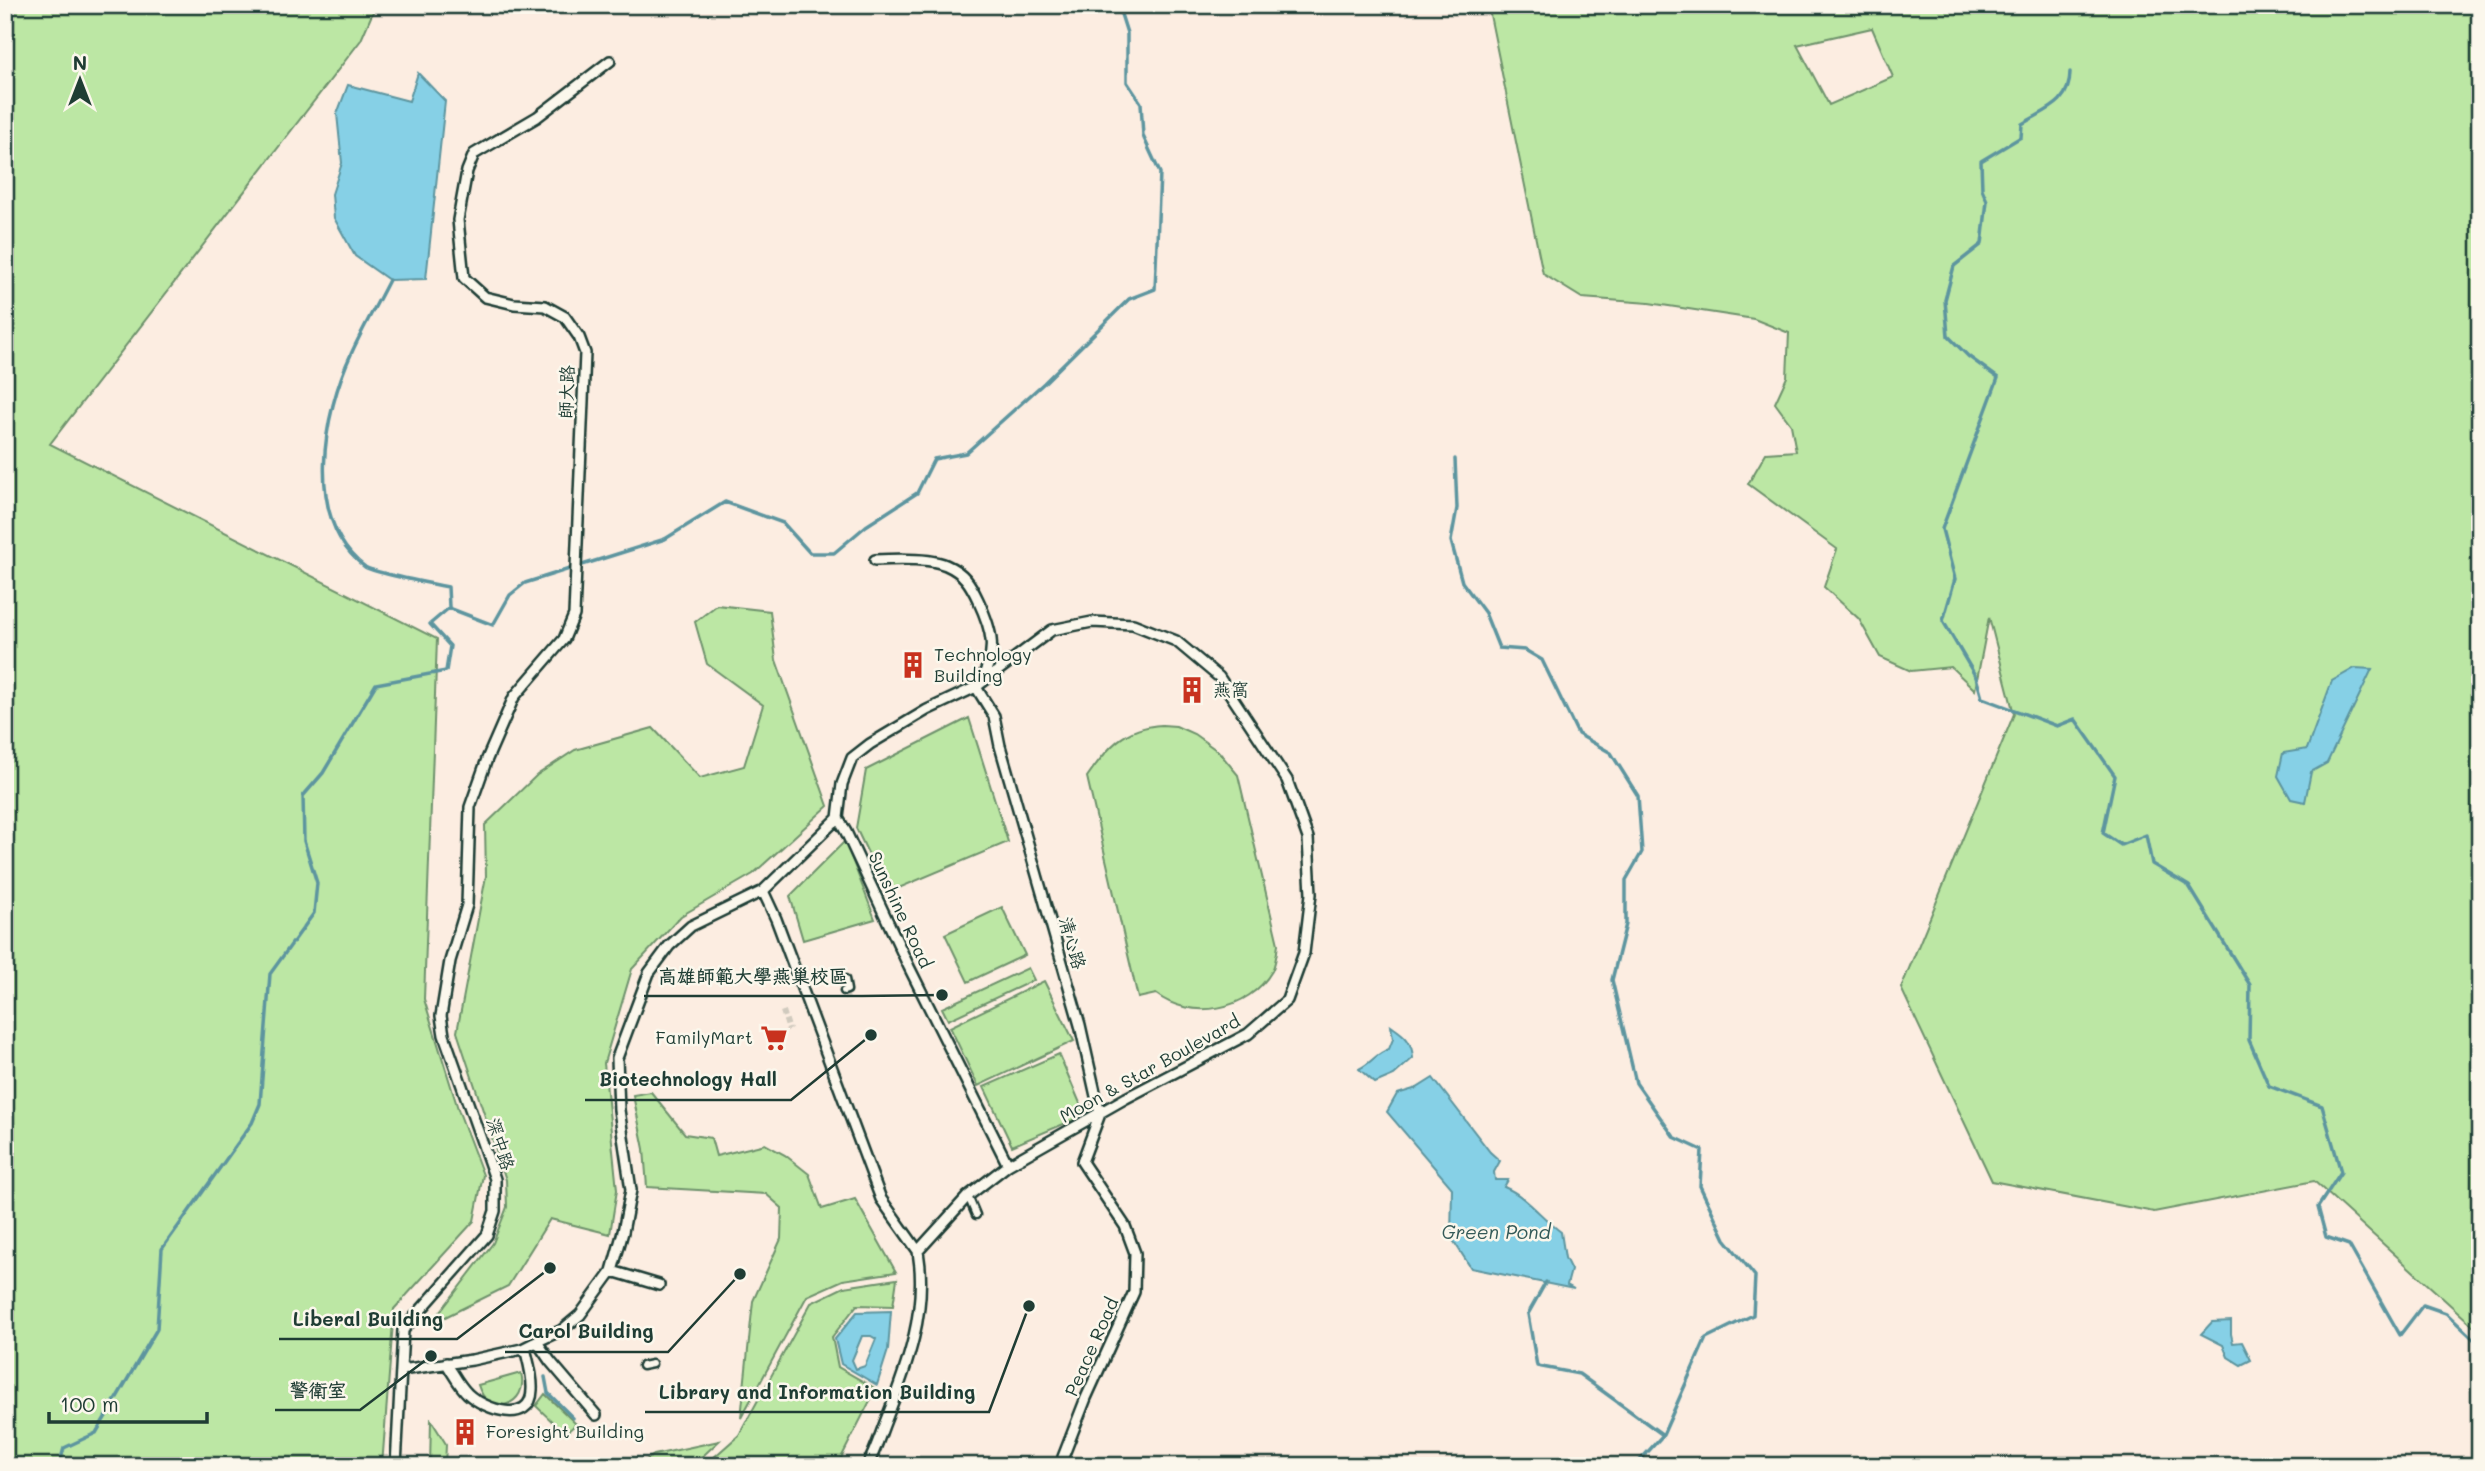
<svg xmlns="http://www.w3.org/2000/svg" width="2485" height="1471" font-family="Mali,'LXGW WenKai TC',sans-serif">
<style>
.green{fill:#bce7a4;stroke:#6e926c;stroke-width:2;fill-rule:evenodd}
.water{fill:#86d0e6;stroke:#5d959f;stroke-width:2;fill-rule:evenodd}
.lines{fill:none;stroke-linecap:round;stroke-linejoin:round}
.stream{stroke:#5d959f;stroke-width:3.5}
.pedestrian-tunnel{stroke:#d0cabe;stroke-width:6;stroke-dasharray:6 3;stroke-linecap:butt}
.pedestrian-casing{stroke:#1f3d34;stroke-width:11}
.minor-casing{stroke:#1f3d34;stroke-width:14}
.pedestrian{stroke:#fbf7ec;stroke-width:6}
.minor{stroke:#fbf7ec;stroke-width:9}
.labels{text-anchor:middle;stroke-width:5;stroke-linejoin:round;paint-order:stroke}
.street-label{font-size:18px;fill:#1f3d34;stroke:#fbf7ec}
.poi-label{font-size:18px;fill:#1f3d34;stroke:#fbf7ec;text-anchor:start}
.water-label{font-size:19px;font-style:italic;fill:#345a58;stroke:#fbf7ec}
.leader{fill:none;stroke:#1f3d34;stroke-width:2.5}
.callout-dot{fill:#1f3d34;stroke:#fbf7ec;stroke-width:2.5}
.callout-label{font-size:19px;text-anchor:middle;font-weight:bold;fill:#1f3d34;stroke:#fbf7ec;stroke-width:5;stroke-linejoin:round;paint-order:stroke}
</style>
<rect width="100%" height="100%" fill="#fcede1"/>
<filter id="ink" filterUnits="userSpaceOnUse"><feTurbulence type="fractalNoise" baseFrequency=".0143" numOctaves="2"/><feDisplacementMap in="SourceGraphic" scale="14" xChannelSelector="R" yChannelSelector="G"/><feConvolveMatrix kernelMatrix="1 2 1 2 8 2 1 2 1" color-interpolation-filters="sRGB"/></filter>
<g filter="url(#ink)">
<path class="green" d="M5 5H376L361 40 50 444 437 639 424 999 459 1112 483 1175 474 1221 394 1309 382 1466H5Z
M1488 5H2480V1332L2314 1181 2154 1212 1992 1181 1901 988 2014 714 1989 617 1975 690 1951 667 1911 671 1880 657 1859 619 1824 587 1837 549 1748 484 1766 453 1796 451 1791 425 1775 403 1787 377 1789 333 1754 319 1649 303 1582 298 1543 274ZM1872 28 1893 77 1829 105 1797 45Z
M717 605 770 611 776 660 828 806 753 874 681 916 632 969 604 1063 617 1190 610 1234 550 1219 508 1286 431 1324 493 1243 507 1207 506 1180 457 1032 486 876 485 825 537 775 575 750 653 728 700 778 744 766 763 705 707 664 695 622Z
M969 718 1008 842 887 893 856 828 866 770Z
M1162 725 1176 726 1194 734 1219 752 1238 775 1278 944C1277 952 1276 963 1272 971 1249 1011 1191 1021 1156 994L1138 998 1087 777C1107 748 1124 727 1162 725Z
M845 841 875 919 803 940 790 896Z
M1002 907 1025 955 968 982 945 934Z
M1028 968 1034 980 948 1020 942 1008Z
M1044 981 1074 1041 978 1086 950 1027Z
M1059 1054 1085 1115 1012 1146 984 1087Z
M651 1092 685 1134 711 1138 716 1156 765 1144 785 1155 809 1174 822 1209 855 1199 896 1272 843 1280 807 1296 741 1418 753 1301 781 1239 782 1208 766 1194 647 1187 644 1149 633 1095Z
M897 1279 893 1306 857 1305 832 1337 838 1367 876 1389 837 1466H704L739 1435 811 1303 844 1287Z
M521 1373C530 1406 488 1419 478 1385Z
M545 1394 576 1424 565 1434 536 1406Z
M431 1420 446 1444 445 1466H430Z
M719 1441 692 1466H637L654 1455Z"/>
<path class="water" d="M418 73 445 101 426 279 389 280 355 256 334 218 332 194 342 163 337 114 348 85 409 101Z
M2355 668 2372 669 2327 763 2311 772 2305 802 2291 799 2278 776 2283 753 2307 749 2332 681Z
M1391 1026C1404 1035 1412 1040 1413 1058L1394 1075 1375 1083 1359 1069C1373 1062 1375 1054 1389 1049L1393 1039Z
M1433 1078 1490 1152 1500 1161 1494 1172 1495 1180H1508L1504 1187C1525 1195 1542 1218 1561 1232L1565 1258 1571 1270 1567 1285 1574 1289 1471 1268 1451 1237 1452 1188 1387 1112 1397 1094 1417 1088Z
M891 1311 888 1350 877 1385 841 1364 835 1339 857 1312ZM862 1336H871L876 1339 865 1366 856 1369 852 1360Z
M2231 1321V1334L2233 1343 2242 1342 2251 1360 2241 1365 2228 1357 2223 1345 2201 1334 2212 1322Z"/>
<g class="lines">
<path class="stream" d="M2070 72C2070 104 2047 109 2022 124L2021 137 1981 161 1982 189 1987 201 1982 244 1954 266 1945 300 1948 336 1968 356 1998 378 1942 529 1955 579 1943 621 1976 677 1982 698 2057 726 2075 719 2115 776 2103 833 2121 845 2146 835 2152 864 2189 886 2250 985 2249 1040 2269 1086 2322 1106 2341 1172 2318 1207 2326 1237 2349 1245 2400 1335 2423 1305 2446 1313 2480 1345
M389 280C377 304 363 328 352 352 323 413 303 520 365 567 374 573 433 584 448 587L449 607
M1455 459 1457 508 1451 541 1462 582 1485 613 1499 648 1525 650 1542 660 1578 734 1611 753 1638 796 1642 852 1626 880V924L1612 980 1636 1083 1674 1137 1702 1150 1700 1186 1725 1239 1755 1276 1753 1315 1706 1338 1663 1435
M1546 1282 1528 1314 1537 1366 1579 1374 1663 1435 1635 1466
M545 1377 548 1393 573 1418
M59 1466 64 1448 96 1433 157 1329 162 1249 252 1123 260 1104 270 974 314 913 317 883 304 841 303 796 323 773 376 684 446 671 450 646 430 624 449 608 493 625 510 595 525 583 665 539 725 502 783 523 810 553H834L866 526 917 493 934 459 966 453 1044 383 1129 299 1155 289 1160 173 1143 136 1141 103 1127 82V33L1120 11 1123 5"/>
<path class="pedestrian-tunnel" d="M838 968 847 999
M783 1011 789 1030"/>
<defs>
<path id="pedestrian" d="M841 980 845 979 847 990 844 991
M968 1196 976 1215
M642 1366 652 1364"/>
<path id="minor" d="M875 560C893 559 930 558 946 565 964 573 970 583 978 600 992 630 999 653 979 683
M976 687 994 716 1000 746 1080 1025 1100 1114 1082 1162 1125 1226 1135 1253 1134 1292 1086 1398 1063 1457 1064 1466
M838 818 846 832 909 967 1008 1165
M763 891 776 919 881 1199 918 1251C928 1310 907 1367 886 1420 880 1435 875 1452 867 1466
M612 1271 659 1285
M537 1342 550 1361 596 1415
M446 1363C453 1373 459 1386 468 1394 484 1409 531 1426 532 1390 533 1376 528 1361 525 1348
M401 1370 472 1360 522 1349 534 1343 562 1330 580 1315 612 1271 623 1232 631 1190 619 1110 617 1058 649 973 669 946 691 926 763 891 838 818 842 784 852 758 870 744 927 710 976 687 1052 630 1092 622 1133 624 1176 641 1219 677 1287 780 1308 838 1311 894 1304 953 1287 1000 1248 1034 1126 1098 1008 1165 968 1196 918 1251
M396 1466 403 1330 487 1235 495 1211V1179L444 1035 441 1016 450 961 467 905 470 807 487 759 514 697 564 639 574 615 585 353 579 337 565 317 545 306 514 304 485 297 464 278 458 220 467 171 474 154 537 117 610 61"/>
</defs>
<use href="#pedestrian" class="pedestrian-casing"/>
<use href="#minor" class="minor-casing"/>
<use href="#pedestrian" class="pedestrian"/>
<use href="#minor" class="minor"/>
</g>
</g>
<defs>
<symbol id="building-bare" viewBox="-9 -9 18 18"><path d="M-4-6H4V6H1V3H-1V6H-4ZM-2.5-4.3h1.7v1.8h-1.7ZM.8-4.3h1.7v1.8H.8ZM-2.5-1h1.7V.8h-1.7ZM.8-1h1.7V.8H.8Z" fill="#c8321e" stroke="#fbf7ec" stroke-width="2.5" paint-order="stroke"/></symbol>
<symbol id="supermarket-bare" viewBox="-9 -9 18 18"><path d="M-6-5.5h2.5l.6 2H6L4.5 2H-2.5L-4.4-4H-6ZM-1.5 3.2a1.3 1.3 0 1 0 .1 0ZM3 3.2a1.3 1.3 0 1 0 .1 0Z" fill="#c8321e" stroke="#fbf7ec" stroke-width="2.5" paint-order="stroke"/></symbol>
</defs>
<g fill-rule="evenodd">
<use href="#building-bare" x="894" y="646" width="38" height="38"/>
<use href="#building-bare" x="1173" y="671" width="38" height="38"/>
<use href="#supermarket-bare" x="755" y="1019" width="38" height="38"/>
<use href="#building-bare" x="446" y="1413" width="38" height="38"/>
</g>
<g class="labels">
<g class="street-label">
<text transform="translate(567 392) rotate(-88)" y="6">師大路</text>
<text transform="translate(900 910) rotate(65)" y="6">Sunshine Road</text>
<text transform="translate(1072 943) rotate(74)" y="6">清心路</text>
<text transform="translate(1150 1069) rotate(-29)" y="6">Moon &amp; Star Boulevard</text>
<text transform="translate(500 1144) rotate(72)" y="6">深中路</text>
<text transform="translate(1092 1347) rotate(-66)" y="6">Peace Road</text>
</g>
<g class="poi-label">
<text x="934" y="661">Technology<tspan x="934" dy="21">Building</tspan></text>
<text x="1213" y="696">燕窩</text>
<text x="753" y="1044" text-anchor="end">FamilyMart</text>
<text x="486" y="1438">Foresight Building</text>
</g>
<g class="water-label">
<text x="1496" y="1239">Green Pond</text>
</g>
</g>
<path class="leader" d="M942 995L862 996H644M871 1035L791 1100H585M550 1268L457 1339H279M740 1274L668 1352H505M431 1356L360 1410H275M1029 1306L989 1412H645"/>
<g class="callout-dot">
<circle cx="942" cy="995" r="7"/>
<circle cx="871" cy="1035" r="7"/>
<circle cx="550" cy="1268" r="7"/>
<circle cx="740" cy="1274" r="7"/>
<circle cx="431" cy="1356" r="7"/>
<circle cx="1029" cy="1306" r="7"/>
</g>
<g class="callout-label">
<text x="753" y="983">高雄師範大學燕巢校區</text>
<text x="688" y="1086">Biotechnology Hall</text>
<text x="368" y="1326">Liberal Building</text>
<text x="586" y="1338">Carol Building</text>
<text x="318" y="1397">警衛室</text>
<text x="817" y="1399">Library and Information Building</text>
</g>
<rect width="2485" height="1471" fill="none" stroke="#fbf7ec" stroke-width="28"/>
<rect x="14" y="14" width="2457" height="1443" fill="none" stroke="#1f3d34" stroke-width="2.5" filter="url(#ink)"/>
<g transform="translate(80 80)" stroke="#fbf7ec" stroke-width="5" paint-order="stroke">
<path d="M0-5L12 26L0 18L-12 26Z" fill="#1f3d34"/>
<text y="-10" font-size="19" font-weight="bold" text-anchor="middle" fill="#1f3d34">N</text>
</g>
<path d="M49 1412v10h158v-10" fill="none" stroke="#1f3d34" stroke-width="3.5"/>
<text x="60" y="1412" font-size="21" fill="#1f3d34" stroke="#fbf7ec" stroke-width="5" paint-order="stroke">100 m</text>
</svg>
